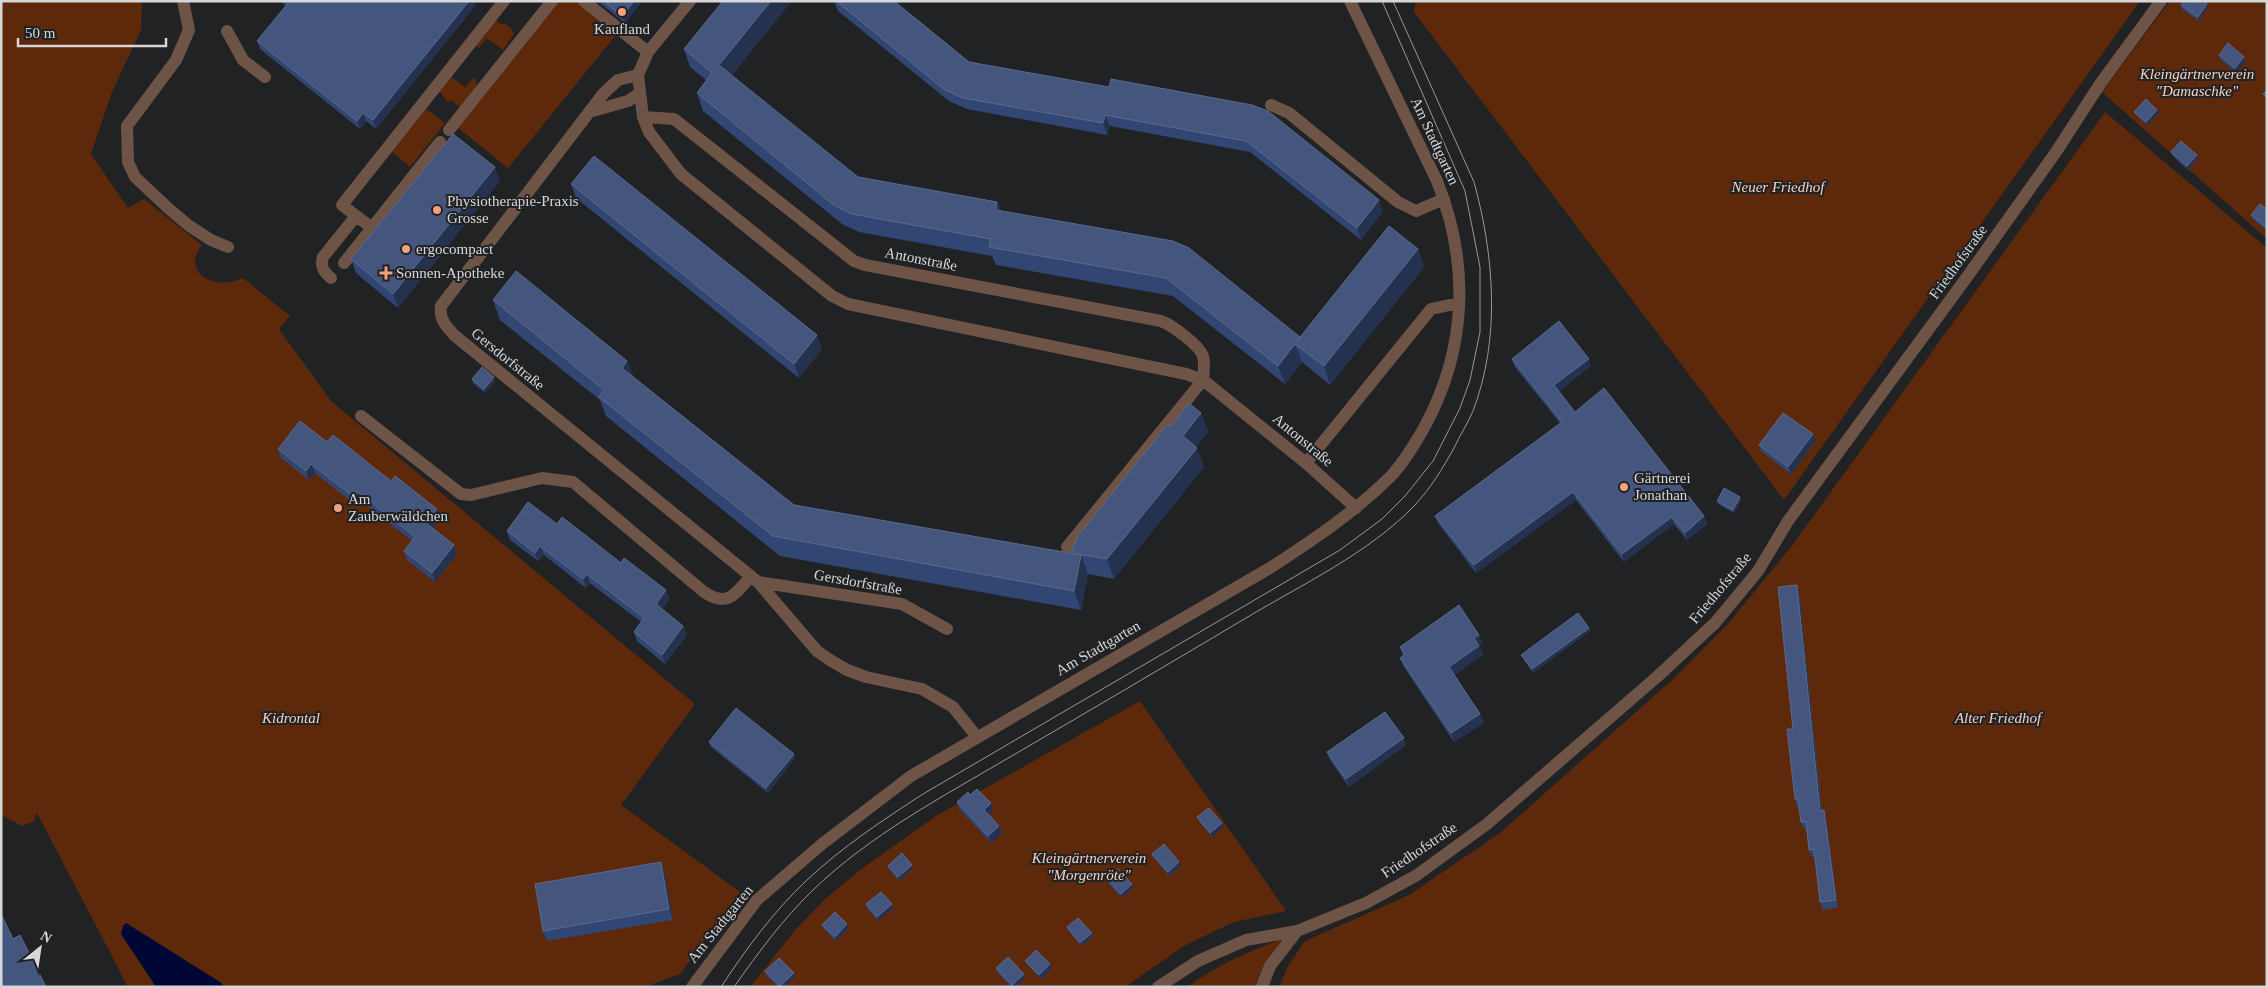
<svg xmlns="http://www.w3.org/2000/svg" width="2268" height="988" font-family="'Times New Roman',serif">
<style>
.green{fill:#5e280b}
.water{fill:#010735}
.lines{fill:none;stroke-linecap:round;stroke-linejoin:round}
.minor{stroke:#6e5347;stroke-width:12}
.tram{stroke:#969798;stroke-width:1}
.wall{fill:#324674}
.shaded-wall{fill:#24314f}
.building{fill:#44567e;stroke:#5b6a8c}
.poi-dot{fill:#f1a17c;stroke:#212224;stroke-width:2}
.labels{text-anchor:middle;stroke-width:4;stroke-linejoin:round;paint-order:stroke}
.poi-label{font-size:15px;fill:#d6d7d8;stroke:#212224;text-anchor:start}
.park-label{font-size:15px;font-style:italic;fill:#f5d0c0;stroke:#212224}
.street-label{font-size:15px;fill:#d6d7d8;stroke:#212224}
</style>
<rect width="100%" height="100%" fill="#212224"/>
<path class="green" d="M1 1H142L141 30 112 92 91 154 128 208 144 199 202 245C180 272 215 292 243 278L290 316 279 329 331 401 695 704 621 805 740 892 680 974 645 987H128L37 813 33 822 22 826 1 815Z
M559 1H576L616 35 508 168 457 127Z
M1416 1H2140L1784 500 1414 12Z
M2170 1H2267V239L2102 92Z
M492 17 502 25 505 24 512 29 514 34 503 50 487 38 479 48 476 45Z
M449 75 465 87 474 77 476 80V89L461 108 451 100 448 102 439 91Z
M426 109 445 123 410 167 392 152Z
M2105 112 2267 248V987H1279L1288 966 1305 941 1409 895 1500 833 1672 680 1727 625 1794 543Z
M1140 701 1286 911 1234 922 1184 946 1125 987H750L796 929 826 898 864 867 936 816Z
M1287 937 1256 987H1187C1218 964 1252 950 1287 937Z"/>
<path class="water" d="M126 923 220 982 225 987H156L121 934 123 926Z"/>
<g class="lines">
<path class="minor" d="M183 1 189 30 176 60 127 126 128 162 135 177 168 208 188 225 211 240 228 247
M584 1 648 52
M690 1 648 52 638 75 643 117 649 132 681 174 832 296 848 304 1186 374 1203 380 1306 463 1356 508
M227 31 243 60 265 77
M638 75 618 80 603 94 441 306C439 319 446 326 454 335L758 582 817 651 830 660 847 670 866 677 922 689 953 707 977 737
M1271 105 1289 113 1398 202 1416 211 1444 199
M589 112 628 101 640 93
M643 117 674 119 854 261 865 265 1161 321C1172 325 1199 345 1203 356 1205 364 1204 372 1203 380L1067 547
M449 130 552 1
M372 228 342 205 504 1
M344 263 440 142
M331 278C323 272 320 266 323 257L356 216
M361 416 461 494 471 495 542 478 573 482 704 592C728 608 735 594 751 576
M1306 463 1431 309 1459 303
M758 582 902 604 947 629
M692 987 757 900 822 844 911 776 1270 568C1313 540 1355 512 1391 476 1405 461 1415 444 1425 426 1467 348 1470 264 1437 181L1350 1
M1158 987 1198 961 1246 940 1297 931 1366 903 1417 875 1487 824 1658 676 1715 623 1758 571 1788 521 1967 277 2056 152 2100 84 2161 1
M1262 987 1270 966 1297 931"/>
<path class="tram" d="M721 987C746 949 773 912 807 880 842 847 883 820 923 794L1340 550 1382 519 1405 496 1433 461 1460 408 1470 380 1480 332V267L1465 191 1382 1
M734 987C758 953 783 919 813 890 870 835 942 797 1010 757 1089 711 1167 665 1246 618 1301 585 1369 553 1414 506 1430 489 1443 468 1454 448 1460 435 1468 423 1473 411 1501 338 1494 255 1474 182L1393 1"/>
</g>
<path class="wall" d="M280 1H474L475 6 376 129 366 121 360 129 260 49 257 41 286 6Z
M597 1H642L625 23Z
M834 1H894L969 62 1109 87 1252 105 1383 211 1361 240 1250 152 1110 126 1107 135 967 109 949 101 838 11Z
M2181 5 2208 7 2199 21 2182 9Z
M684 49 732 76 858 177 997 202 1001 211 1173 241 1300 337 1418 249 1424 267 1330 385 1302 362 1285 384 1173 296 996 265 992 256 859 232 842 224 703 111 697 93 706 80 690 67Z
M2219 55 2246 61 2236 72 2220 59Z
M2157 110 2159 113 2147 125 2136 115 2134 112Z
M2171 152 2198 158 2188 170 2173 156Z
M500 181 398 308 356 273 351 259Z
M571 184 822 349 799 378 576 198Z
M2267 209V231L2252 218 2251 215Z
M493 300 627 361 634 378 794 505 1071 553 1171 427 1201 413 1208 432 1196 447 1204 467 1114 579 1088 574 1081 610 780 556 606 416 600 400 500 320Z
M1512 359 1591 366 1559 391 1575 412 1704 516 1707 524 1687 540 1674 524 1624 562 1576 500 1476 573 1438 523 1435 516 1560 423 1515 367Z
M472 379 495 381 485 393 473 383Z
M1816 441 1791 474 1762 452 1759 445Z
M327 442 391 481 440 518 433 528 454 545 457 554 435 582 407 560 404 551 412 541 361 501 357 506 315 473 309 480 281 458 278 449Z
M1740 497 1741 500 1734 513 1718 504 1717 501Z
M557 524 666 590 670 599 662 609 683 626 687 635 665 664 637 641 634 632 641 622 590 583 586 588 544 555 538 561 510 540 507 531Z
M1797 585 1799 592 1822 811 1826 818 1838 907 1823 910 1820 902 1815 857H1812L1809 850 1807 829H1804L1801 822 1799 806 1797 807 1795 799 1793 729Z
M1589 628 1590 631 1533 673 1521 655Z
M1479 635 1482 643 1479 646 1483 655 1454 675 1480 714 1484 723 1454 742 1404 667 1400 658 1403 656 1400 647Z
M709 742 795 758 768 793 711 747Z
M1406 745 1349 787 1330 760 1327 752Z
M970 795 993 811 989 815 999 826 1002 833 991 843 959 809 957 802Z
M1197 817 1222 823 1223 827 1212 837 1199 821Z
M1152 854 1181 866 1169 876 1153 857Z
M912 865 913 868 899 881 889 869 888 866Z
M665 873 673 920 547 941 543 931Z
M1107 879 1133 888 1122 898 1108 883Z
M866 904H892L893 908 878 921 867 908Z
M822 925 849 928 836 941 824 929Z
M1067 927 1092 933 1093 937 1081 946 1068 930Z
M1025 961 1052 968 1041 979 1027 964Z
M996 968 1025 978 1016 987H1011L997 972Z
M765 971 794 973 795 977 784 987H778L766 975Z"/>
<path class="shaded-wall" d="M469 1H474L475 6 376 129 373 120Z
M634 1H642L625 23 622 16Z
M771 1H792L726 83 719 65Z
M2207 4 2208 7 2199 21 2198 17Z
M2244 57 2246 61 2236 72 2235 68Z
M2157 110 2159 113 2147 125 2146 122Z
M363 113 366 121 360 129 357 121Z
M1105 115 1110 126 1107 135 1103 123Z
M2197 155 2198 158 2188 170 2187 166Z
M495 167 500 181 398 308 393 294Z
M1379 200 1383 211 1361 240 1357 228Z
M997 202 1004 220 996 210Z
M1418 249 1424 267 1330 385 1324 366Z
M817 335 822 349 799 378 794 364Z
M1295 344 1302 362 1285 384 1278 366Z
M1589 359 1591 366 1556 393 1554 385Z
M627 361 635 381 622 368Z
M494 377 495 381 485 393 484 389Z
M1201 413 1208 432 1190 455 1183 436Z
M1813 434 1816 441 1791 474 1788 467Z
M1197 448 1204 467 1114 579 1107 559Z
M311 464 315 473 309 480 306 471Z
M358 492 361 501 357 506 354 497Z
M1573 492 1576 500 1476 573 1474 565Z
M1740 497 1741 500 1734 513 1733 510Z
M437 509 440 518 430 532 426 523Z
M1704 516 1707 524 1687 540 1685 533Z
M1672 517 1674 524 1624 562 1622 554Z
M454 545 457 554 435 582 432 573Z
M540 546 544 555 538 561 535 553Z
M1081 555 1088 574 1081 610 1074 591Z
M587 574 590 583 586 588 583 579Z
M1797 585 1799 592 1822 818 1820 811Z
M666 590 670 599 659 613 656 604Z
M683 626 687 635 665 664 662 655Z
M1589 628 1590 631 1533 673 1532 669Z
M1479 635 1482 643 1477 647 1474 638Z
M1479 646 1483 655 1453 676 1449 667Z
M1480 714 1484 723 1454 742 1451 733Z
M1404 738 1406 745 1349 787 1346 779Z
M794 754 795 758 768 793 766 788Z
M991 803 993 811 987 817 984 810Z
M1824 810 1826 818 1838 907 1836 900Z
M1222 823 1223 827 1212 837 1210 833Z
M999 826 1002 833 991 843 988 836Z
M661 862 665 873 673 920 669 909Z
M1179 862 1181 866 1169 876 1168 872Z
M912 865 913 868 899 881 898 877Z
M1132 884 1133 888 1122 898 1121 894Z
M892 904 893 908 878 921 877 917Z
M847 924 849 928 836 941 835 937Z
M1092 933 1093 937 1081 946 1080 943Z
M1050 964 1052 968 1041 979 1039 975Z
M794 973 795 977 784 987H780Z
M1024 974 1025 978 1016 987H1012V985Z"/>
<path class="building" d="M287 1H469L373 120 363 113 357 121 257 41 289 2Z
M603 1H634L622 16Z
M723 1H771L719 65 858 177 997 202 996 210 1173 241 1189 248 1300 337 1297 341 1389 226 1418 249 1324 366 1295 344 1278 366 1166 278 989 247 991 239 852 214 835 206 697 93 712 73 684 49Z
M836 1H894L969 62 1109 87 1111 79 1252 105 1268 111 1379 200 1357 228 1246 141 1105 115 1103 123 963 98 945 90Z
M2184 1H2204L2207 4 2198 17 2181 5Z
M2228 43 2244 57 2235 68 2219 55Z
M2267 90V98L2263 94Z
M2146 99 2157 110 2146 122 2134 112Z
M453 134 495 167 393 294 351 259Z
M2181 141 2197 155 2187 166 2171 152Z
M594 156 817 335 794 364 571 184Z
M2260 204 2267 209V228L2251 215Z
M516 271 627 361 622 368 794 505 1081 555 1074 591 773 536 599 397 604 390 493 300Z
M1559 321 1589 359 1554 385 1575 412 1604 388 1704 516 1685 533 1672 517 1622 554 1573 492 1474 565 1435 516 1562 422 1512 359Z
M482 367 494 377 484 389 472 379Z
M1189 403 1201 413 1183 436 1197 448 1107 559 1071 553 1078 536 1168 424 1171 427Z
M1783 413 1813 434 1788 467 1759 445Z
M300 421 327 442 333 435 391 481 395 476 437 509 426 523 454 545 432 573 404 551 415 537 358 492 354 497 311 464 306 471 278 449Z
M1724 488 1740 497 1733 510 1717 501Z
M528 502 557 524 562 517 621 563 624 558 666 590 656 604 683 626 662 655 634 632 644 618 587 574 583 579 540 546 535 553 507 531Z
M1797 585 1820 811 1824 810 1836 900 1820 902 1814 849 1809 850 1806 822H1801L1798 799H1795L1787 729H1793L1778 587Z
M1459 605 1479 635 1474 638 1479 646 1449 667 1480 714 1451 733 1400 658 1405 654 1400 647Z
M1578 613 1589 628 1532 669 1521 655Z
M736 708 794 754 766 788 709 742Z
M1385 712 1404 738 1346 779 1327 752Z
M977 789 991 803 984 810 999 826 988 836 957 802 968 792 970 795Z
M1209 808 1222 823 1210 833 1197 817Z
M1164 844 1179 862 1168 872 1152 854Z
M902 853 912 865 898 877 888 866Z
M661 862 669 909 543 931 535 884Z
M1118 869 1132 884 1121 894 1107 879Z
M881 892 892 904 877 917 866 904Z
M835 912 847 924 835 937 822 925Z
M1 914 13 939 20 935 46 987H4L1 980Z
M1078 918 1092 933 1080 943 1067 927Z
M1036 950 1050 964 1039 975 1025 961Z
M1008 957 1024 974 1012 985 996 968Z
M779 958 794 973 780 986 765 971Z"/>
<g class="poi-dot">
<circle cx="622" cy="12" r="5"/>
<circle cx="437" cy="210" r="5"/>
<circle cx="406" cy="249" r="5"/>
<path d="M383.5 265.5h5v5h5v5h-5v5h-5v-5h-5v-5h5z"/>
<circle cx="1624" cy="487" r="5"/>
<circle cx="338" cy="508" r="5"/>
</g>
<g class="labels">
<g class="poi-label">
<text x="622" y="34" text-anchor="middle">Kaufland</text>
<text x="447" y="206">Physiotherapie-Praxis<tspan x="447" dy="17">Grosse</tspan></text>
<text x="416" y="254">ergocompact</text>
<text x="396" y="278">Sonnen-Apotheke</text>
<text x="1634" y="483">Gärtnerei<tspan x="1634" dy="17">Jonathan</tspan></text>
<text x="348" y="504">Am<tspan x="348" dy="17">Zauberwäldchen</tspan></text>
</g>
<g class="park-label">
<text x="2197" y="79">Kleingärtnerverein<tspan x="2197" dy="17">"Damaschke"</tspan></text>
<text x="1778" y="192">Neuer Friedhof</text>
<text x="291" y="723">Kidrontal</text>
<text x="1998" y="723">Alter Friedhof</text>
<text x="1089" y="863">Kleingärtnerverein<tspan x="1089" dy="17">"Morgenröte"</tspan></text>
</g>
<g class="street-label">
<text transform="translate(1435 141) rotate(65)" y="5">Am Stadtgarten</text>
<text transform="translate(921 259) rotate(11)" y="5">Antonstraße</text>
<text transform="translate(1958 262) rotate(-54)" y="5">Friedhofstraße</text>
<text transform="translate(508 359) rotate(39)" y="5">Gersdorfstraße</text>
<text transform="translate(1303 440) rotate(40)" y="5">Antonstraße</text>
<text transform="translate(858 582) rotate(10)" y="5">Gersdorfstraße</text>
<text transform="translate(1720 588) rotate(-50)" y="5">Friedhofstraße</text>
<text transform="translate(1098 648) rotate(-30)" y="5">Am Stadtgarten</text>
<text transform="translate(1419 850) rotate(-34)" y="5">Friedhofstraße</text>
<text transform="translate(720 924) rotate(-51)" y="5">Am Stadtgarten</text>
</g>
</g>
<rect width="2268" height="988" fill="none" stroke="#d6d7d8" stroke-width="5"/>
<g transform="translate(40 948) rotate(30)" stroke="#212224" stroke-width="4" paint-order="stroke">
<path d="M0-4L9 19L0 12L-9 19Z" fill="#d6d7d8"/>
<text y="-8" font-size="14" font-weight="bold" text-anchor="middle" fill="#d6d7d8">N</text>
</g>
<path d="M18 38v8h148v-8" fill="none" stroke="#d6d7d8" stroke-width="2.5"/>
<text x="25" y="38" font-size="15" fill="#d6d7d8" stroke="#212224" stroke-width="4" paint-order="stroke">50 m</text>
</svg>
